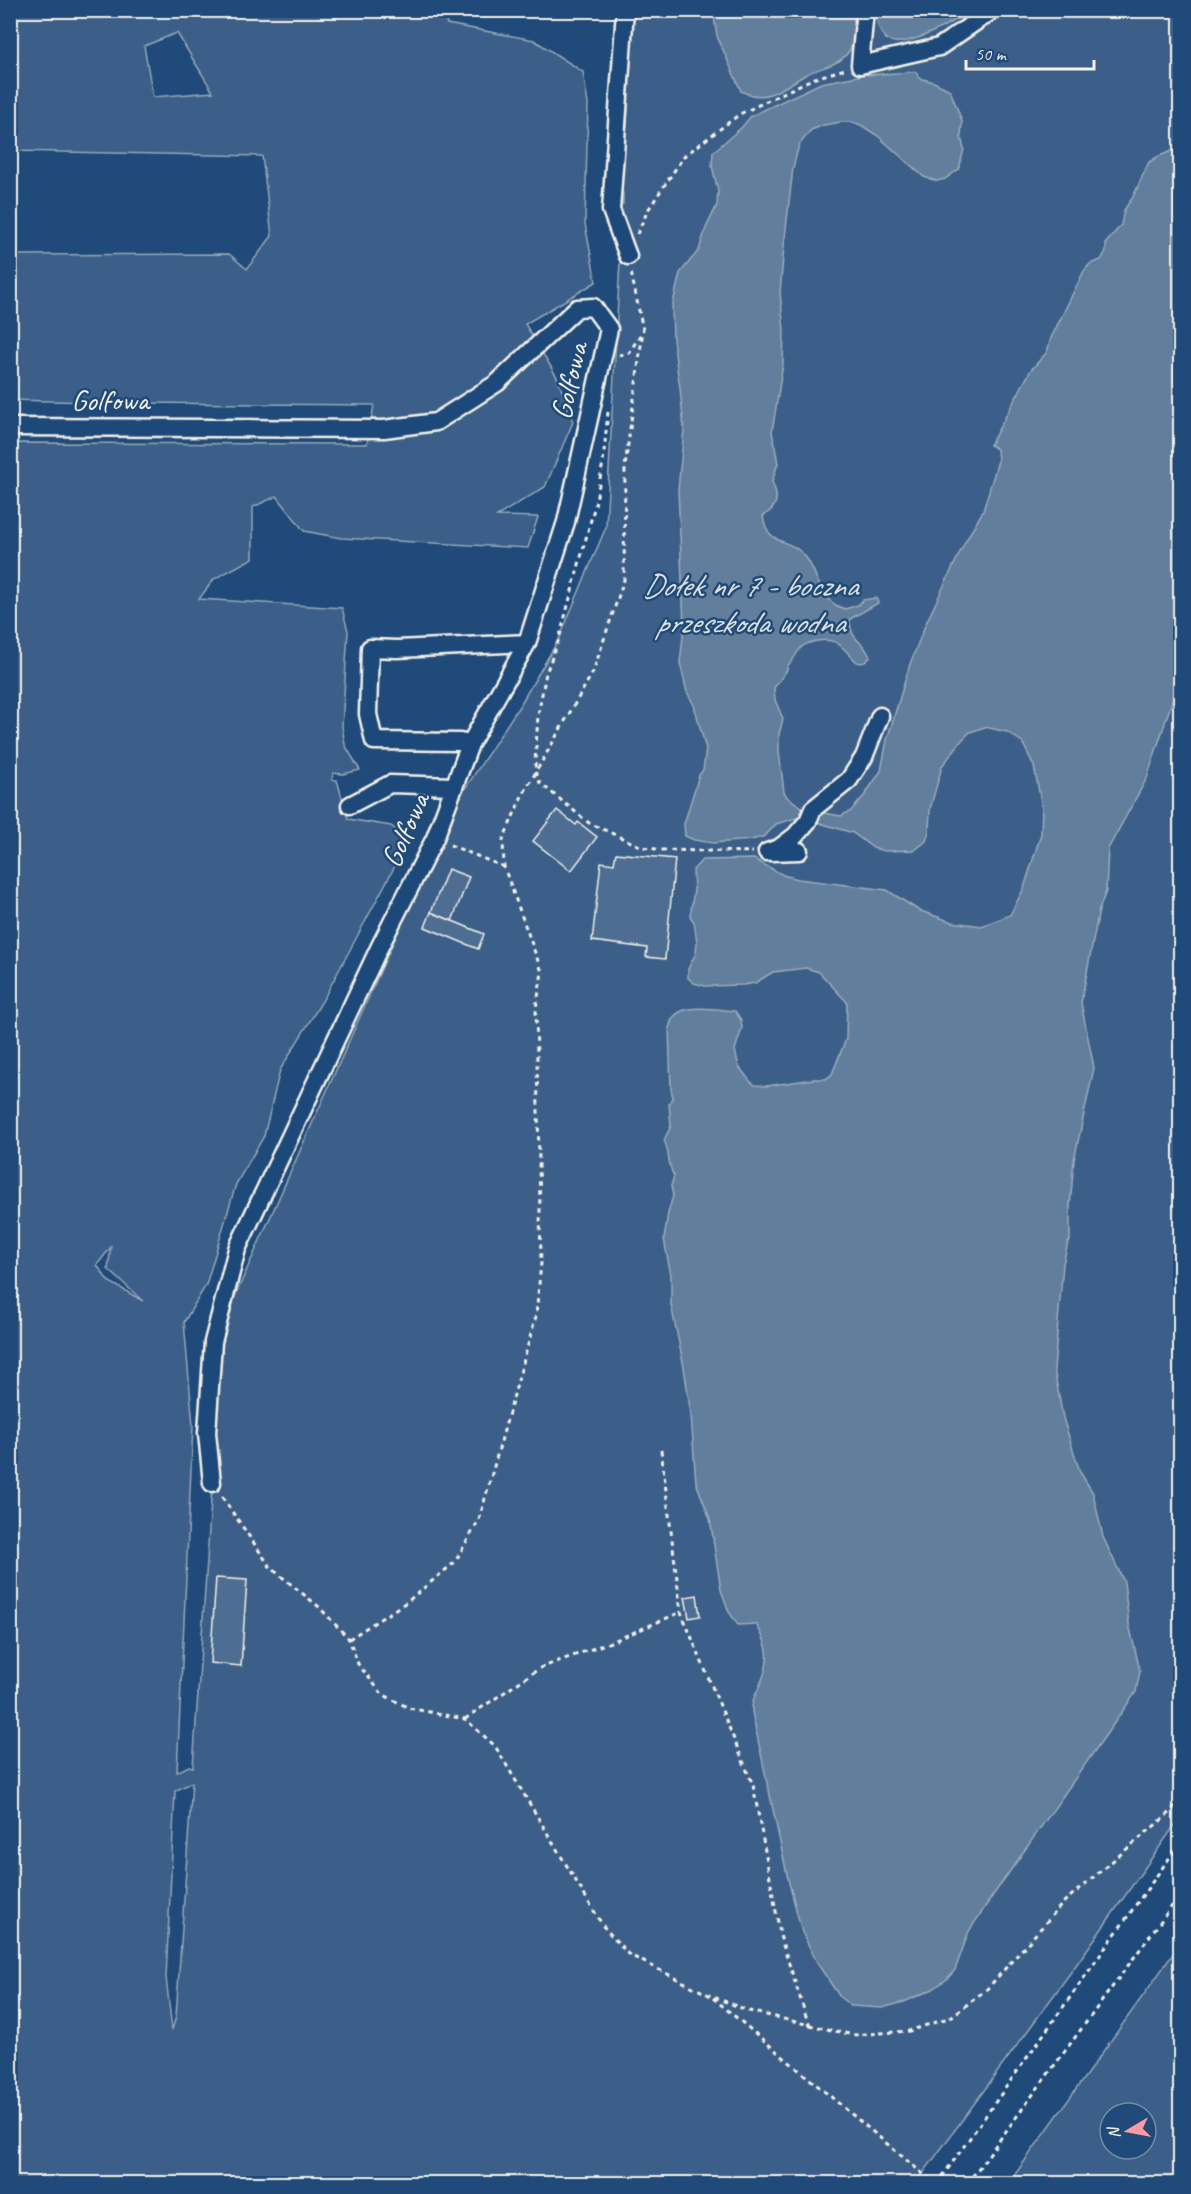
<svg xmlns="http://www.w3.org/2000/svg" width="1191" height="2194" font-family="Caveat,sans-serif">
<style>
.green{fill:#3a5f88;stroke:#97a8b8;stroke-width:1.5;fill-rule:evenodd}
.water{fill:#627e9d;stroke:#9cacbb;stroke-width:1.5}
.building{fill:#4d6e92;stroke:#f4f1e8;stroke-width:1.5}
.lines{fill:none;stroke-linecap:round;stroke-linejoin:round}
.minor-casing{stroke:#f4f1e8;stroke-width:21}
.path{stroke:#f4f1e8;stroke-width:3;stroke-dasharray:4.5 4.5;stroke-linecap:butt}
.minor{stroke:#1f4a7a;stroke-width:16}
.labels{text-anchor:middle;stroke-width:5;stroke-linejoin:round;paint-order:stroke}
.street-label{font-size:30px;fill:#f4f1e8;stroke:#1f4a7a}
.water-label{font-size:32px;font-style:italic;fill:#dee0dd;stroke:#1f4a7a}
</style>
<rect width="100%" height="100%" fill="#1f4a7a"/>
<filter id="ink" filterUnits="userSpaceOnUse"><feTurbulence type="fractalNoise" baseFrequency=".0167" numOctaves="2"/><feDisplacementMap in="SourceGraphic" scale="12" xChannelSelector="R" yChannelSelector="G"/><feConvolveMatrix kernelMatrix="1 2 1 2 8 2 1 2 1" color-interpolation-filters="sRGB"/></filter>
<g filter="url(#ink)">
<path class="green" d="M11 11H442L447 24 534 40 583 72 588 104 585 224 596 282 525 324 557 377 573 422 545 487 497 516 538 517 528 548 341 538 304 531 277 496 253 507V558L214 579 199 599 342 608 348 631 342 726 345 745 360 770 343 774 333 773 332 780H337L348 819 391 826 409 840 324 998 280 1070 264 1136 236 1184 206 1285 184 1322 193 1426 177 1772 189 1766 193 1767 223 1323 455 804 520 705 559 639 606 527 622 223 619 220V204H623V193L619 189 625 128 627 126 633 11H1180V1818L1079 1961 916 2183H11V443L367 444 374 405 135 403 11 400V255L229 254 247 269 272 236 262 156 11 151ZM177 33 213 92 153 97 144 46ZM111 1247 108 1269 143 1301 108 1281 97 1265ZM192 1782 176 2016 172 2030 166 1977 175 1791Z
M1180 1944V2183H1008L1019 2169ZM1110 2113H1146V2149H1110Z"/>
<path class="water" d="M713 11H860C858 25 857 38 849 51 839 67 819 67 805 75 784 87 766 104 741 91L717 36Z
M875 11V10L968 11C956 22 900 53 885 38 878 31 877 20 875 11Z
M916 72 919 78 934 82 950 90 962 121 961 137 964 149 959 169 945 179 937 181 924 177 878 136 861 125 852 122H842L824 125 811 130 799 145 793 168 784 246 780 293 784 330 783 364 772 432 778 463 772 482C779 496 778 508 763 516 767 547 789 537 804 555 821 575 816 600 845 609L858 605 863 600 876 598 878 603 850 619C850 642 863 639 870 657 866 662 864 664 857 662 842 649 840 637 817 641 812 642 807 643 803 646 796 651 795 660 788 665L787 670 774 688 775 700 783 719 779 734V751L784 792 787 797 802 807 824 813 841 816 851 811 864 796 881 771 887 740 910 664 926 623 965 542 983 511 998 461 997 449 990 445 1031 370 1047 352 1051 338 1084 271 1090 264 1101 260 1106 251V243L1121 225 1124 210 1133 197 1149 162 1159 156 1180 148V686L1176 689 1147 778 1108 849 1106 891 1099 910 1081 1003 1094 1068 1074 1160 1070 1206V1241L1068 1242 1063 1264 1054 1369 1063 1418 1080 1472 1093 1493 1103 1537 1124 1582 1129 1624 1140 1671 1136 1692 989 1901 969 1931 955 1970 947 1979 933 1989 904 2002 882 2008 851 2006 840 1997 819 1966 802 1932 788 1879 752 1712C752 1697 755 1698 760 1685 771 1659 770 1647 756 1624L738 1625 729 1612 721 1590 710 1519 696 1482 691 1415 684 1367 671 1305V1276L664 1239 668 1213 673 1196 671 1186 674 1176C667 1164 670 1153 664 1140L671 1126 669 1104 673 1097 671 1090 669 1028C671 1021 673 1015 680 1012 692 1005 722 1010 735 1011L741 1020 742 1028 735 1050 739 1067 750 1081 755 1085 767 1086 813 1079H826L832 1074 846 1039 847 1002 819 972 806 968 773 972 755 983 743 985 705 986 694 983 688 978V969L696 953 697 942 694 922 690 916 694 890 693 870 702 860 754 859 783 875 798 879 887 890 918 910 952 922 982 926 1010 915 1024 888 1041 834 1042 807 1034 766 1022 742 1007 732 985 727 970 732 962 740 942 766 930 809 929 832 926 841 915 850 885 851 873 848 853 833 800 817 776 824 765 836 752 840 713 843 694 840 685 836 684 824 699 775 703 770 706 749 694 705 687 692 680 663 684 627 678 490 684 429 680 388 673 340 672 307 680 273 699 250 706 228 717 205 718 191 712 166 713 152 742 127 751 116 821 83 863 75Z"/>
<path class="building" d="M557 810 576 825 578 822 597 837 571 871 533 841Z
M616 853 675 859 665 959 646 957 647 948 592 941 601 862 614 864Z
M448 869 469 877 452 921 431 912Z
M431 912 484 934 478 949 425 927Z
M216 1578 247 1580 241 1666 210 1663Z
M697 1595 700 1616 689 1618 685 1597Z"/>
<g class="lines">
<defs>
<path id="minor" d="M625 10 611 210 628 256
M865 10 860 65 939 47 993 10
M10 427 384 429 436 422 497 383 577 308 593 307 609 329 566 522 527 643 470 744 435 838 380 946 237 1249 213 1342 207 1433 212 1483
M470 744 460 742 374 741 368 714 370 648 397 649 527 643
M350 805 390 784 454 786
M767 852 779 848 795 836 808 821 813 809 849 780 864 757 880 716
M771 852 799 851"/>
</defs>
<use href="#minor" class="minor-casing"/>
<path class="path" d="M637 234 648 210 684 156 740 114 812 79 845 69
M619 355 629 353 642 332
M608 412 603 462 596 501 559 639 546 673 538 715 535 763 536 774 540 783 589 823 642 847 663 850 753 852
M450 845 504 867
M661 1450 681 1612 753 1785 781 1939 806 2016 810 2025
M222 1497 271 1568 318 1606 349 1639 358 1664 382 1694 409 1708 465 1719 495 1746 603 1926 628 1954 709 1995 749 2011 853 2035 909 2031 951 2017 987 1989 1065 1901 1172 1811 1180 1794
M349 1639 408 1601 455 1562 479 1520 536 1316 541 1263 536 1009 542 972 504 867 503 840 521 798 593 672 624 580 625 467 643 330 631 272
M465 1719 540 1668 616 1640 681 1612
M713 1998 935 2184
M937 2184 1180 1843
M967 2184 1180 1895"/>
<use href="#minor" class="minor"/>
</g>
</g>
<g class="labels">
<g class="street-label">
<text transform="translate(569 381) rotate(-77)" y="10">Golfowa</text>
<text x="110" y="410">Golfowa</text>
<text transform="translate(405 830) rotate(-66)" y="10">Golfowa</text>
</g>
<g class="water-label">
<text x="750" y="596">Dołek nr 7 - boczna<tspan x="750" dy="37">przeszkoda wodna</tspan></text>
</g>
</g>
<rect width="1191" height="2194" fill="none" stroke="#1f4a7a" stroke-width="36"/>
<rect x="18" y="18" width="1155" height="2158" fill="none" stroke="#f4f1e8" stroke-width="2" filter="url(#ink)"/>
<g transform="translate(1128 2131) rotate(260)"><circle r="28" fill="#1f4a7a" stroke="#748da6" stroke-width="1.5"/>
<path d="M0-4.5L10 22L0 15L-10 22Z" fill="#ff9aa2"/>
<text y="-9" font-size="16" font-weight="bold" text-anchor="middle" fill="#f4f1e8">N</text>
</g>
<path d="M966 60v9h128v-9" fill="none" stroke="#f4f1e8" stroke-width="3"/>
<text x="975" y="60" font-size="18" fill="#f4f1e8" stroke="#1f4a7a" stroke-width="4.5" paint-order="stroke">50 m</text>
</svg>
